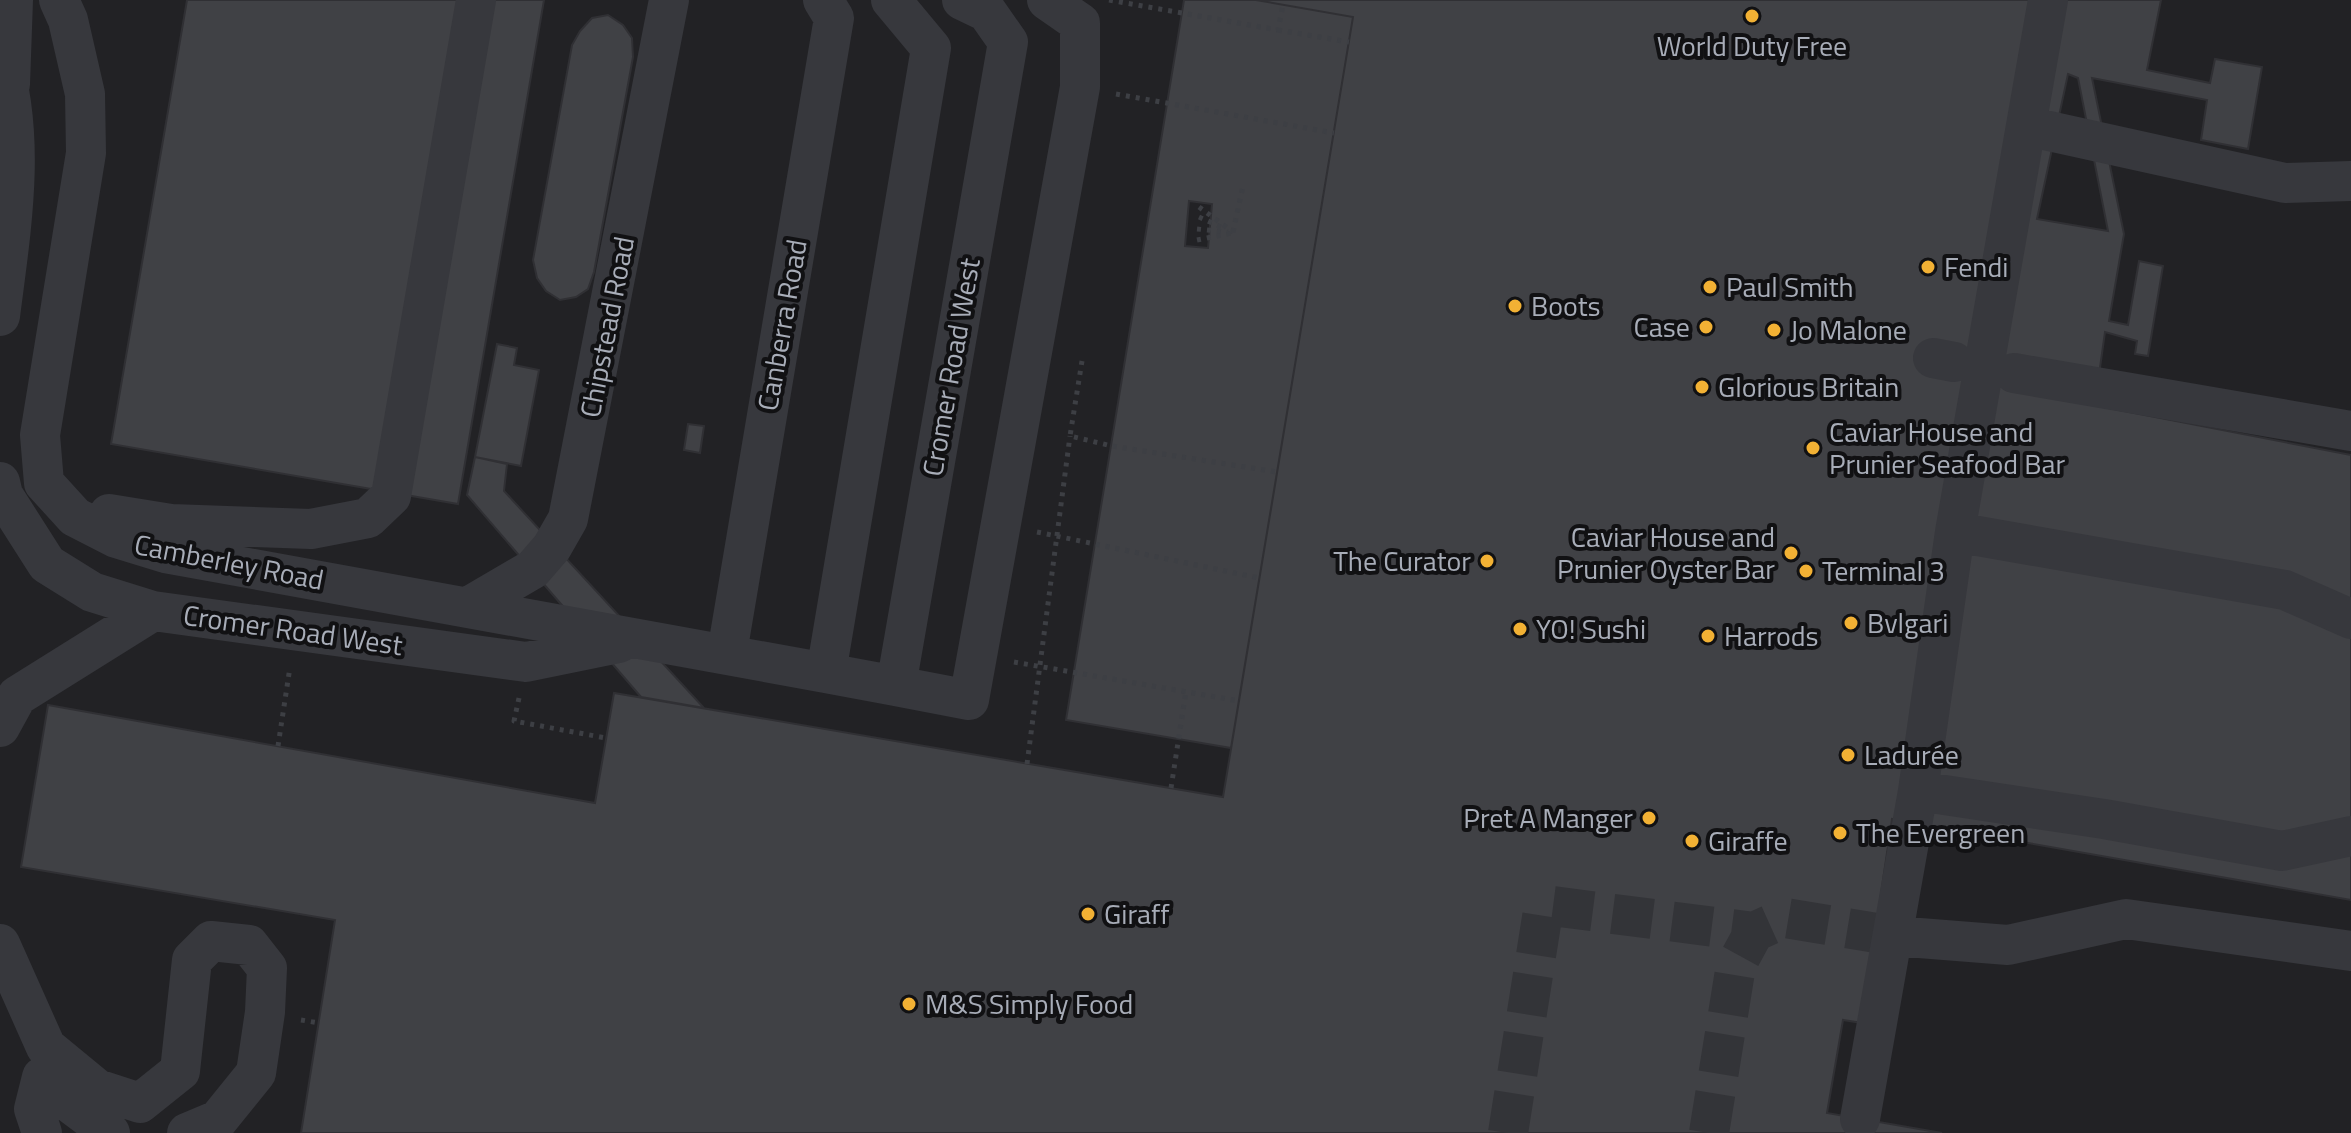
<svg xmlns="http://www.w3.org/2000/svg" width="2351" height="1133" font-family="'Titillium Web',sans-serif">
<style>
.built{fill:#222225}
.building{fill:#404145;stroke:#303034;stroke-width:2;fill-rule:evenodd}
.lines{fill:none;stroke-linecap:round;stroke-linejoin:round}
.minor-tunnel{stroke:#333438;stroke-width:40;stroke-dasharray:40 20;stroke-linecap:butt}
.path{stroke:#3d3f44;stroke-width:5;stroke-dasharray:4 6;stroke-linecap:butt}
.minor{stroke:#37383d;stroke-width:40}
.poi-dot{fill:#f2b134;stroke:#111113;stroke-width:3}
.labels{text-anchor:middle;stroke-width:8;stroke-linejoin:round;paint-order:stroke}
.poi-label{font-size:28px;fill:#a8adb8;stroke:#111113;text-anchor:start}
.street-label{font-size:28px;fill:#a8adb8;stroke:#111113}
</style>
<rect width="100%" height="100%" fill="#161618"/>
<path class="built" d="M0 0H2351V1133H0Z"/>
<path class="building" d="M187 0H544L458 504 111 444Z
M1184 0H1256L1353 17 1231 748 1066 720Z
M1256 0H2161L2147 70 2210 83 2215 59 2262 67 2248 149 2201 140 2207 100 2092 78 2124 234 2109 321 2128 325 2139 261 2163 266 2148 356 2135 354 2137 341 2105 332 2098 382 2103 407 2351 455V900L1892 819 1862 1023 1843 1020 1827 1113 1942 1133H301L335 920 21 867 48 705 595 803 614 693 1223 797 1353 17ZM2068 74 2078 78 2108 231 2037 219Z
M608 15 623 25 632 38 633 57 594 272 588 289 576 297 560 300 546 291 537 278 533 260 572 45 580 31 592 18Z
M1189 201 1212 204 1208 248 1185 246Z
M497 344 517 348 514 365 539 370 521 466 475 457Z
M688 424 704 426 700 453 684 450Z
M475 457 507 464 504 491 704 708 641 697 467 495Z"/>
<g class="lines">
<path class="minor-tunnel" d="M1508 1133 1544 905 1754 932 1785 918 1894 936
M1709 1133 1736 965 1754 932"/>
<path class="path" d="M1109 0 1278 30 1283 5
M1278 30 1349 42
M1116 94 1334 133
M1199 207 1233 232
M1199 217 1221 227
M1197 229 1228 232
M1233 232 1243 186
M1197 240 1232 233
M1082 361 1070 436 1112 446 1277 472
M1037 532 1259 578
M1014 662 1239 701
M519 698 514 721 606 738
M278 746 290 667
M1027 764 1070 436
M1171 788 1186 691
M301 1020 319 1023"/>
<path class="minor" d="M59 0 68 20 85 94 86 153 40 435 44 483 75 517 116 538 165 553 826 673 931 48 891 0
M0 54C27 139 11 229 0 316
M10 84 13 0
M2026 126 2285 183 2351 181
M1933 358 1954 362
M2014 373 2351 431
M0 482 3 495 47 564 92 592 153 611 526 662 619 643
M109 514 171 524 311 529 368 518 391 496 476 0
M1955 532 2285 590 2351 619
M468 607 533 569 552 547 568 519 669 0
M727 653 834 18 823 0
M826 673 896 686 1008 42 987 12 962 0
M896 686 969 700 1080 87V23L1047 0
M0 727 17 696 153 611
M1918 791 2104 819 2282 851 2351 836
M1894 936 2008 945 2126 919 2351 951
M0 944 46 1047 97 1089 140 1103 180 1071 192 960 211 941 249 945 267 968 265 1012 256 1073 218 1120 187 1133
M42 1077 34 1109 42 1133
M45 1080 67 1101 110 1133
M1860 1119 1918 791 1955 532 2048 0"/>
</g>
<g class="poi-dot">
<circle cx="1752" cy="16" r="8"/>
<circle cx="1928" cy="267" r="8"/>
<circle cx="1710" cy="287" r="8"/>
<circle cx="1515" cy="306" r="8"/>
<circle cx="1706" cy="327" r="8"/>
<circle cx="1774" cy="330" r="8"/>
<circle cx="1702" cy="387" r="8"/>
<circle cx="1813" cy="448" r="8"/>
<circle cx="1791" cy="553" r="8"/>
<circle cx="1487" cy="561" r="8"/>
<circle cx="1806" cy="571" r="8"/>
<circle cx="1851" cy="623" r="8"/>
<circle cx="1520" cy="629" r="8"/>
<circle cx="1708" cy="636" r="8"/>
<circle cx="1848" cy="755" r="8"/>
<circle cx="1649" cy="818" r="8"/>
<circle cx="1840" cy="833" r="8"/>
<circle cx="1692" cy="841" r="8"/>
<circle cx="1088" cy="914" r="8"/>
<circle cx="909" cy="1004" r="8"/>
</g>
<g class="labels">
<g class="poi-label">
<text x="1752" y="56" text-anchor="middle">World Duty Free</text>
<text x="1944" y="277">Fendi</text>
<text x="1726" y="297">Paul Smith</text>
<text x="1531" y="316">Boots</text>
<text x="1690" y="337" text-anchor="end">Case</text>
<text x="1790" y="340">Jo Malone</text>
<text x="1718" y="397">Glorious Britain</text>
<text x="1829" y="442">Caviar House and<tspan x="1829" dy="32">Prunier Seafood Bar</tspan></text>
<text x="1775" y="547" text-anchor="end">Caviar House and<tspan x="1775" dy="32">Prunier Oyster Bar</tspan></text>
<text x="1471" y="571" text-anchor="end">The Curator</text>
<text x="1822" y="581">Terminal 3</text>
<text x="1867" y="633">Bvlgari</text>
<text x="1536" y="639">YO! Sushi</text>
<text x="1724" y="646">Harrods</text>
<text x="1864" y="765">Ladurée</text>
<text x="1633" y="828" text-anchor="end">Pret A Manger</text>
<text x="1856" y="843">The Evergreen</text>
<text x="1708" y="851">Giraffe</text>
<text x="1104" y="924">Giraff</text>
<text x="925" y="1014">M&amp;S Simply Food</text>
</g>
<g class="street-label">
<text transform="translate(782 325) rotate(-80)" y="10">Canberra Road</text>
<text transform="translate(607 327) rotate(-79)" y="10">Chipstead Road</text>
<text transform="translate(951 367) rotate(-80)" y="10">Cromer Road West</text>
<text transform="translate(229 562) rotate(11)" y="10">Camberley Road</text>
<text transform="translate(293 630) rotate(8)" y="10">Cromer Road West</text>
</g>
</g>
</svg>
